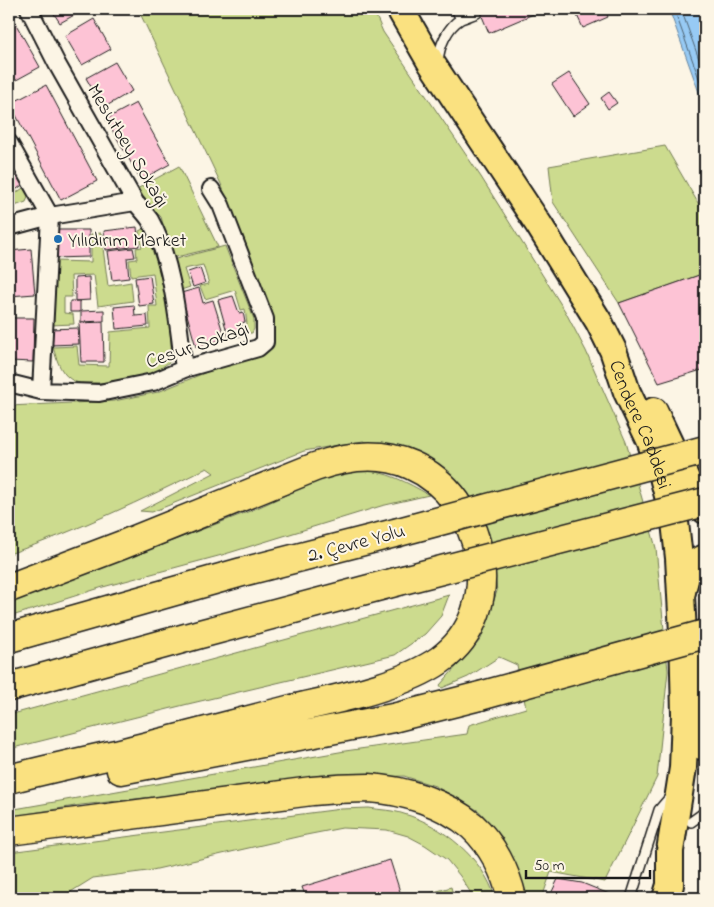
<svg xmlns="http://www.w3.org/2000/svg" width="714" height="907" font-family="'Indie Flower',sans-serif">
<style>
.green{fill:#ccdb8e;stroke:#747c55}
.water{fill:#97caf4;stroke:#66849e}
.lines{fill:none;stroke-linecap:round;stroke-linejoin:round}
.shore{stroke:#4d6272;stroke-width:1}
.building{fill:#fdc3d5;stroke:#1c1c1c}
.lane-casing{stroke:#1c1c1c;stroke-width:12}
.street-casing{stroke:#1c1c1c;stroke-width:20}
.primary-casing{stroke:#1c1c1c;stroke-width:30}
.highway-casing{stroke:#1c1c1c;stroke-width:31}
.lane{stroke:#fcf5e5;stroke-width:9}
.street{stroke:#fcf5e5;stroke-width:16}
.primary{stroke:#fae180;stroke-width:26}
.highway{stroke:#fae180;stroke-width:28}
.highway-bridge-casing{stroke:#1c1c1c;stroke-width:31;stroke-linecap:butt}
.highway-bridge{stroke:#fae180;stroke-width:28}
.poi-dot{fill:#1f6fb2;stroke:#fcf5e5;stroke-width:2}
.labels{text-anchor:middle;stroke-width:4;stroke-linejoin:round;paint-order:stroke}
.street-label{font-size:20px;fill:#1c1c1c;stroke:#fcf5e5}
.poi-label{font-size:20px;fill:#1c1c1c;stroke:#fcf5e5;text-anchor:start}
</style>
<rect width="100%" height="100%" fill="#fcf5e5"/>
<filter id="ink" filterUnits="userSpaceOnUse"><feTurbulence type="fractalNoise" baseFrequency=".02" numOctaves="2"/><feDisplacementMap in="SourceGraphic" scale="10" xChannelSelector="R" yChannelSelector="G"/><feConvolveMatrix kernelMatrix="1 2 1 2 8 2 1 2 1" color-interpolation-filters="sRGB"/></filter>
<g filter="url(#ink)">
<path class="green" d="M138 9H373L383 32 481 177 565 311 586 351 626 442 656 548 668 671 657 777 605 882 551 872 542 898H527L502 837 479 811 435 786 404 776 332 779 199 792 81 805 9 817V810L345 751 467 734 469 725 526 708 517 665 499 657 468 677 442 688 440 685 481 639 497 591 489 533 462 488 428 459 406 449 363 441 304 451 152 512 140 511 214 473 207 468C142 500 77 531 9 554V406L114 401 158 392 270 346 274 322 221 184Z
M665 146 705 215V273L619 303 553 202 549 166Z
M179 166 218 247 172 258 161 217 135 190Z
M26 186 29 195 26 202 9 208V198Z
M145 228 168 297 172 360C163 366 153 376 142 379 133 381 83 385 76 382 61 376 57 361 53 347L77 346 79 365 109 366 110 332 150 328 149 306H157L153 273 131 276 129 260 137 259 136 248 142 247 139 231Z
M101 233 108 286 131 282 133 301 98 306 94 275 71 276 72 297H64V313L73 314 74 324 50 325 55 261 91 262V234Z
M225 246 254 319V329L252 333H246L244 327 247 324 245 309 241 310 235 290 205 299 200 286 209 284 203 265 184 269 190 287 181 290 172 260Z
M360 470C386 471 407 482 429 495L381 506 222 555 103 587 9 617V601C90 572 170 542 250 511 286 496 321 475 360 470Z
M449 595 441 616 425 634 395 655 188 704 9 749V715Z
M369 808C380 810 393 810 404 814 441 824 485 860 495 898H474L460 876 447 860 425 845 408 836 387 830 342 828 301 836 148 871 93 878 61 898H9V852L341 809Z
M451 887 454 898H422L421 896Z"/>
<path class="water" d="M669 9H705V109Z"/>
<g class="lines">
<path class="shore" d="M674 9 705 95
M681 9 705 76"/>
</g>
<path class="building" d="M51 9H85L60 23Z
M479 9H545L489 33Z
M574 9H605L608 17 583 28Z
M9 12 40 67 9 84Z
M94 19 111 49 82 65 65 36Z
M115 62 132 91 103 108 86 78Z
M569 73 590 104 573 116 552 84Z
M46 85 97 181 61 200 10 104Z
M609 92 617 103 608 109 601 98Z
M136 103 170 164 141 180 106 119Z
M9 157 25 183 9 195Z
M137 227 139 246 106 250 104 231Z
M51 230H89V257L52 258Z
M133 248 135 257 127 258 129 278 112 280 108 251Z
M31 249 35 294 9 296V251Z
M200 268 205 283 193 287 188 272Z
M705 273V369L659 383 619 303Z
M150 276 154 304 139 306 135 278Z
M89 277 90 300 75 301V278Z
M199 288 203 303 213 300 225 339 196 347 181 293Z
M233 296 239 313 243 312 245 322 241 323 244 335 229 339 218 300Z
M70 301H80V312H70Z
M134 305 135 316 147 315 148 326 116 329 114 307Z
M104 310V321L81 322V311Z
M9 318H34L33 362 9 361Z
M103 322 104 362H81L79 323Z
M78 328 79 344 49 345V329Z
M390 860 402 898H306L302 887Z
M558 879 582 883 619 898H549Z"/>
<g class="lines">
<defs>
<path id="lane" d="M456 9 461 19
M438 62C439 47 447 27 461 19 466 17 472 15 477 13
M691 822 705 812
M631 898 659 810 671 796"/>
<path id="street" d="M29 9 57 64 135 202C140 208 146 214 150 220 173 261 178 323 184 369
M9 143 50 216 41 391
M9 227 50 216 135 202
M9 383 41 391 99 393 153 382 184 369 258 348 265 342V319L221 205 211 189"/>
<g id="primary">
<path id="s1" d="M400 9 430 61 539 225 599 322 613 350 627 392 650 440 663 477 675 522 679 558 683 633 685 714 683 768 670 851V885L666 898"/>
<path d="M654 411 695 498 705 510"/>
<path d="M682 592C685 577 689 563 705 558"/>
<path d="M702 746 705 637"/>
</g>
<path id="highway" d="M9 588 122 545 315 467C346 456 380 451 411 465 484 497 510 610 440 660 401 687 335 699 288 710 233 724 178 739 124 752 85 761 47 769 9 779
M9 638 242 572 395 533
M9 687 200 634 403 580
M121 770 393 718 480 696
M9 831 312 791C331 789 350 788 369 788 404 790 445 803 472 826 492 844 506 872 512 898"/>
</defs>
<use href="#lane" class="lane-casing"/>
<use href="#street" class="street-casing"/>
<use href="#primary" class="primary-casing"/>
<use href="#highway" class="highway-casing"/>
<use href="#lane" class="lane"/>
<use href="#street" class="street"/>
<use href="#primary" class="primary"/>
<use href="#highway" class="highway"/>
<defs>
<path id="highway-bridge" d="M395 533 705 450
M403 580 705 502
M480 696 705 634"/>
</defs>
<use href="#highway-bridge" class="highway-bridge-casing"/>
<use href="#highway-bridge" class="highway-bridge"/>
</g>
</g>
<circle class="poi-dot" cx="58" cy="239" r="5"/>
<g class="labels">
<g class="street-label">
<text transform="translate(129 145) rotate(59)" y="7">Mesutbey Sokağı</text>
<text transform="translate(197 344) rotate(-19)" y="7">Cesur Sokağı</text>
<text dy="7" stroke="none"><textPath href="#s1" startOffset="482">Cendere Caddesi</textPath></text>
<text transform="translate(356 542) rotate(-15)" y="7">2. Çevre Yolu</text>
</g>
<g class="poi-label">
<text x="68" y="246">Yılıdırım Market</text>
</g>
</g>
<rect width="714" height="907" fill="none" stroke="#fcf5e5" stroke-width="30"/>
<rect x="15" y="15" width="684" height="877" fill="none" stroke="#1c1c1c" stroke-width="2" filter="url(#ink)"/>
<path d="M526 870v8h124v-8" fill="none" stroke="#1c1c1c" stroke-width="2.5"/>
<text x="534" y="870" font-size="15" fill="#1c1c1c" stroke="#fcf5e5" stroke-width="4" paint-order="stroke">50 m</text>
</svg>
